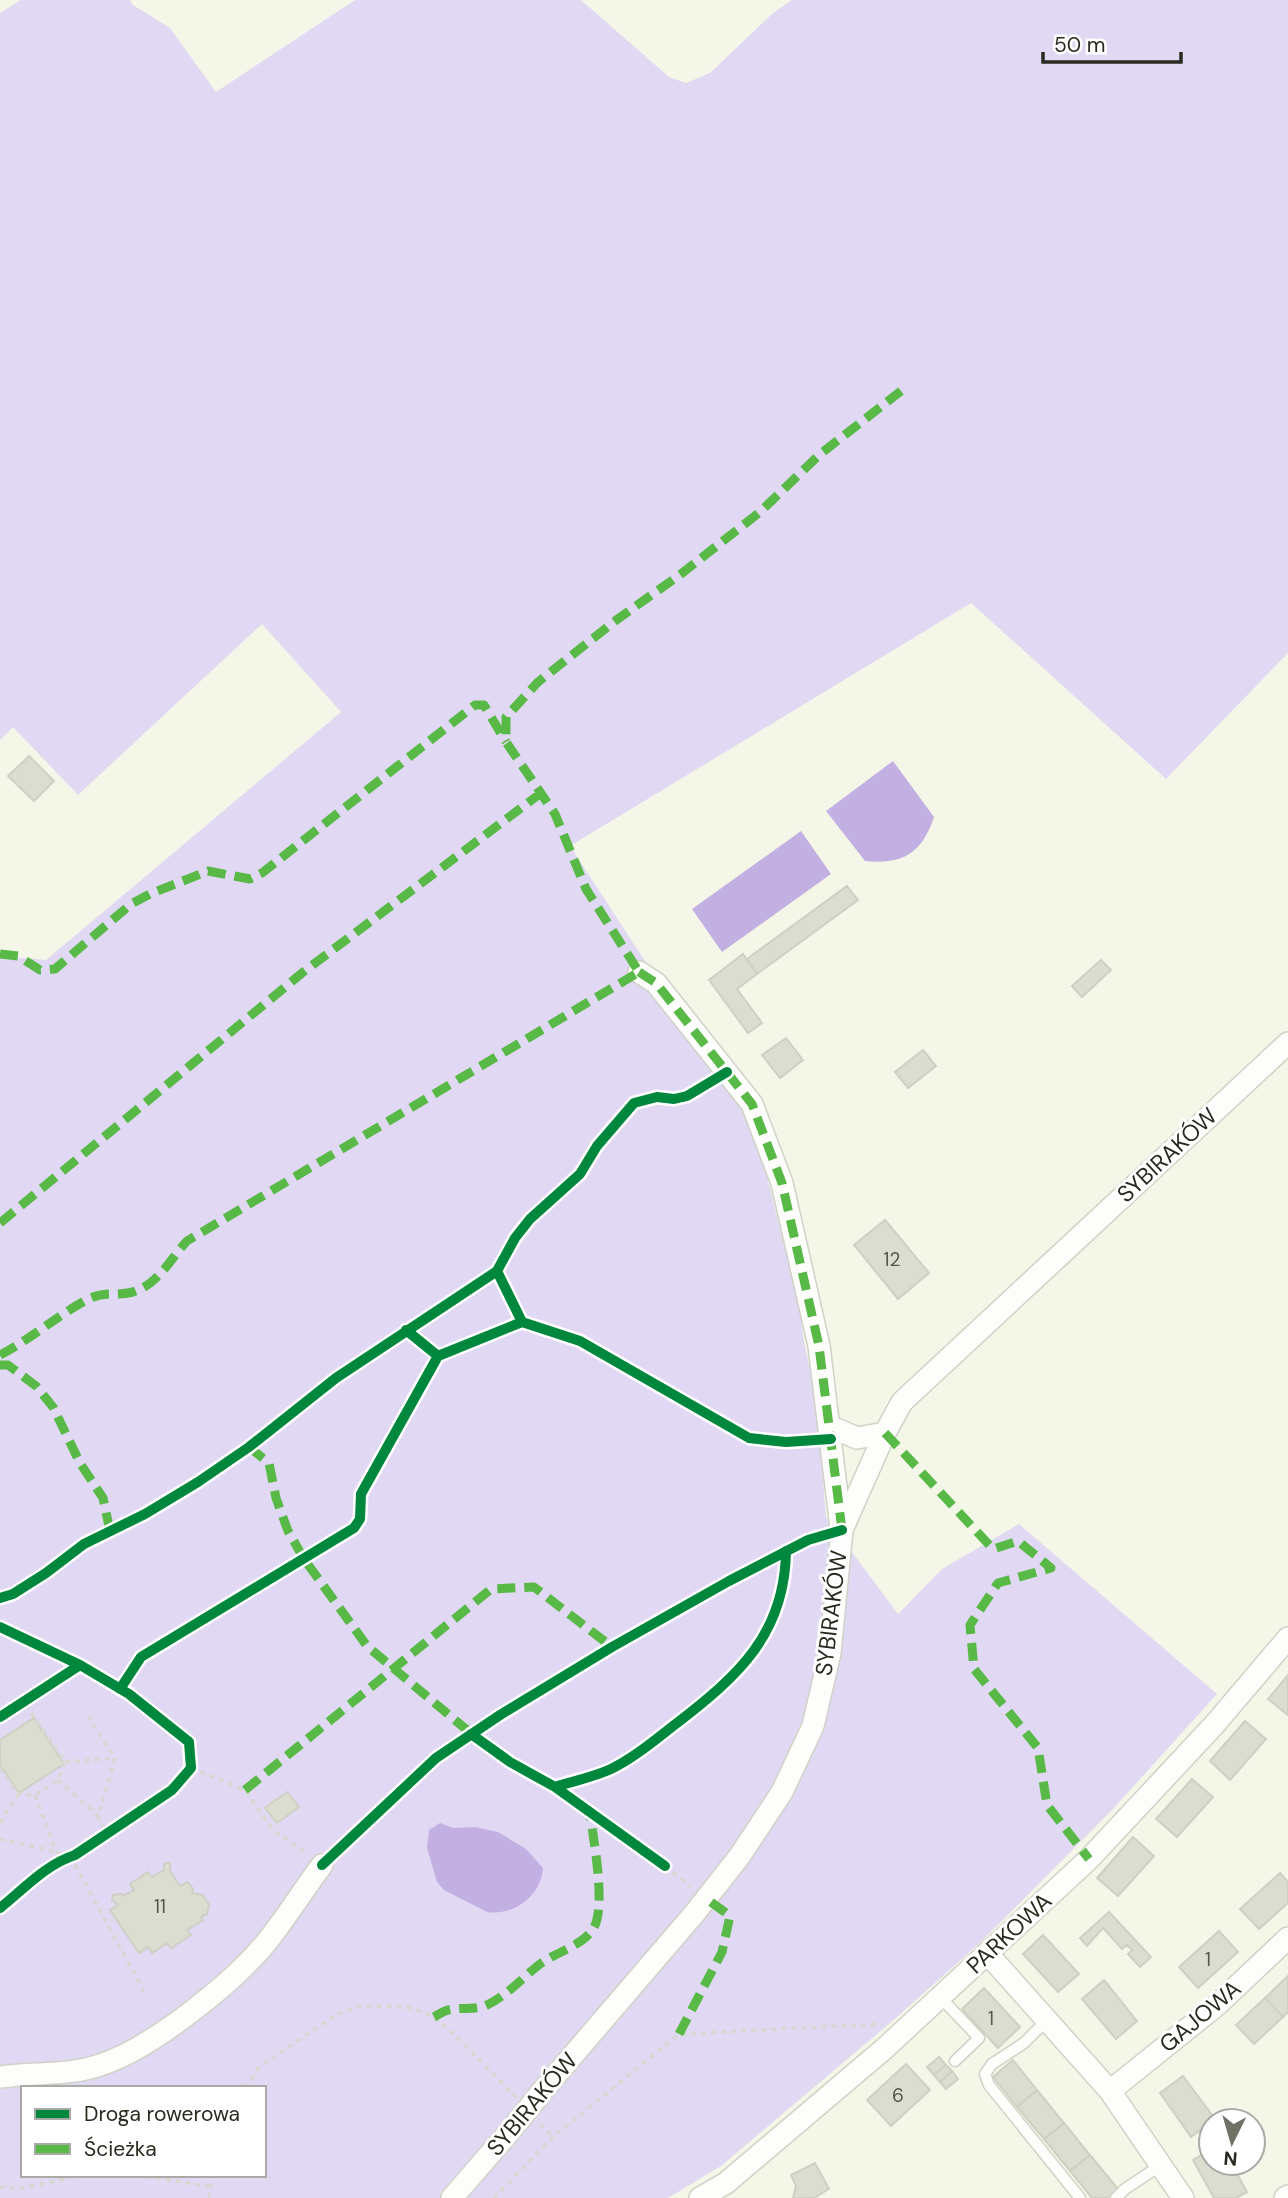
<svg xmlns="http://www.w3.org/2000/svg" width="1288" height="2198" font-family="'DM Sans',sans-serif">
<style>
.green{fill:#e1d8f3;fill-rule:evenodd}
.water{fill:#c2b0e3}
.building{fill:#dbddd0;stroke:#ced0c4;stroke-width:2}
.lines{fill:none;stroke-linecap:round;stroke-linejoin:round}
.lane-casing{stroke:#cfd2c5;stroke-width:13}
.street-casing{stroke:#cfd2c5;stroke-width:24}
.path{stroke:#d7d8d3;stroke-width:3.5;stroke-dasharray:5 5;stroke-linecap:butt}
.lane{stroke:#fdfefb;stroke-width:10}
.street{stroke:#fdfefb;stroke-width:21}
.street-bridge-casing{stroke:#cfd2c5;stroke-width:24;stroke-linecap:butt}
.street-bridge{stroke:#fdfefb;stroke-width:21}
.quiet{stroke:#58b947;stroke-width:9;stroke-dasharray:18 9;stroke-linecap:butt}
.cycleway-casing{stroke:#fff;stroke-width:15}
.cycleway{stroke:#00873e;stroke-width:10}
.labels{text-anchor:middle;stroke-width:6;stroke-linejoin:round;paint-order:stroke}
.number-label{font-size:19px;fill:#55574b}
.street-label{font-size:23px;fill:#282a1f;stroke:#fff}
</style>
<rect width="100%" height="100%" fill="#f4f7e7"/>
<path class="green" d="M21 0H130L133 5 170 28 216 92 355 0H581L669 77 686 83 710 73 772 14 792 0H1288V653L1166 779 971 603 570 846 697 1041 750 1117 760 1148 800 1310 803 1337 816 1398 826 1517 898 1614 942 1569 1019 1524 1217 1694 1113 1809 983 1940 896 2018 721 2166 668 2198H0V956L46 960 341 712 262 624 78 795 13 727 0 740V13ZM23 2088H264V2175H23Z"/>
<path class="water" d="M893 761 934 817C922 853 903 865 865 861L826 811Z
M801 831 831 874 722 952 692 909Z
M440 1823 453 1828 475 1827 498 1832 526 1849 543 1868C541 1896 514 1916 487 1912L444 1890 437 1882 427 1848 429 1830Z"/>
<path class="building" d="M29 756 54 781 34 801 8 776Z
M847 886 858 900 757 974 747 959Z
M743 954 757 974 737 989 762 1023 748 1033 709 980Z
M1101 960 1111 970 1082 997 1072 986Z
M786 1038 803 1060 780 1078 762 1055Z
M923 1050 936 1066 908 1088 895 1072Z
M885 1220 929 1273 898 1299 854 1245Z
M1288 1675V1715L1268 1699Z
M34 1718 64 1764 19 1793 0 1765V1740Z
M1245 1721 1266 1739 1230 1780 1210 1761Z
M1192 1779 1213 1797 1177 1837 1156 1819Z
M287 1792 299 1807 277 1823 265 1808Z
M1133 1837 1154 1856 1118 1896 1097 1878Z
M166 1863H170V1871L180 1886 188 1882 193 1889 192 1893 202 1895 209 1904 207 1914 201 1917 203 1920 187 1930 191 1935 171 1948 167 1943 152 1953 148 1947 139 1953 110 1910 118 1905 112 1900 113 1895 122 1894 123 1896 134 1890 130 1884 148 1872 152 1877 164 1870V1865Z
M1280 1873 1288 1882V1903L1259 1929 1240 1909Z
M1109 1912 1151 1957 1140 1967 1128 1954 1132 1950 1127 1945 1122 1949 1103 1928 1087 1946 1080 1938Z
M1219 1931 1238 1952 1198 1988 1179 1967Z
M1043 1935 1079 1974 1058 1992 1023 1954Z
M1288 1976V2012L1283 2017 1265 1998Z
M1104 1980 1137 2021 1116 2039 1082 1999Z
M984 1988 1020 2027 998 2048 962 2009Z
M1265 1998 1283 2017 1254 2044 1236 2025Z
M939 2057 946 2065 934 2075 927 2067Z
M1013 2060 1037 2090 1017 2107 993 2077Z
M906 2064 930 2090 891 2126 867 2100Z
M946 2065 952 2071 940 2082 934 2075Z
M952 2071 958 2079 946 2089 940 2082Z
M1183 2076 1215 2119 1191 2137 1160 2093Z
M1037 2090 1064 2123 1044 2139 1017 2107Z
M1064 2123 1090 2155 1070 2171 1044 2139Z
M1211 2149V2163H1231L1247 2192 1236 2198H1214L1193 2160Z
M1090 2155 1119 2190 1109 2198H1092L1070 2171Z
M815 2163 829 2189 814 2198H793L796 2186 791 2175Z"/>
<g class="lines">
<defs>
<path id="lane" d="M940 1997 979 2038 955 2061
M1047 2020 1024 2043 992 2064 985 2074 989 2085 1080 2198
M1116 2198 1125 2189 1161 2165"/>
<path id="street" d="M639 972 656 983 752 1104 782 1183 819 1346 841 1528
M829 1426 857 1438 885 1433
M987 1953 1110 2091 1183 2198
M0 2077C33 2072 69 2076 100 2065 151 2049 236 1981 269 1939 288 1915 304 1889 322 1865
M544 2089 694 1914 739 1857 782 1792 813 1726 830 1653 842 1530 885 1433 902 1402 1288 1043
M1110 2091 1217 2005 1288 1938
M452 2198 511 2130
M700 2198 726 2183 884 2049 1089 1859 1215 1724 1288 1638
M1285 2198 1288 2196"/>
</defs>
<use href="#lane" class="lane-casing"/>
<use href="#street" class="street-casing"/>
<path class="path" d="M88 1716 115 1758 98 1816 107 1834
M65 1762 115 1758
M0 1768 18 1794 35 1795 58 1780 65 1762 24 1702
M191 1768 245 1790 274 1831 307 1854
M58 1780 98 1816
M35 1795 55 1849
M0 1823 18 1794
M0 1839 53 1851 55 1849 63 1859 29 1881 0 1908
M70 1856 144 1991
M665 1866 691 1886
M246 2088 259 2067 337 2014 360 2006H382L412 2008 434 2017 459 2039 516 2097
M540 2124 553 2137
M126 2175 165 2179 211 2187
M0 2187 17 2189 82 2175
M209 2198 213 2175
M494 2198 553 2137 679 2034 883 2024"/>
<use href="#lane" class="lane"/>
<use href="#street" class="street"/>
<defs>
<path id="street-bridge" d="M511 2130 544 2089"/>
</defs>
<use href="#street-bridge" class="street-bridge-casing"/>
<use href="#street-bridge" class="street-bridge"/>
<path class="quiet" d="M0 954 18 956 40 970 55 969 131 904 150 894 208 871 250 879 262 873 475 705H484L506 742
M639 972 656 983 752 1104 782 1183 819 1346 842 1530 837 1531
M0 1223 302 973 541 793
M0 1355C29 1340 53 1319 81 1303 104 1289 112 1297 133 1292 159 1284 170 1259 187 1241L639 972 586 889 555 814 506 742V717L538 682 615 621 681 574 760 512 819 455 901 391
M0 1365H8L36 1386 53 1407 80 1463 103 1498 110 1531
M885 1433 993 1549 1018 1541 1051 1568 998 1583 970 1625 974 1669 1038 1748 1047 1805 1089 1859
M249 1447 269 1463 276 1498 288 1531 304 1559 367 1646 474 1736
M245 1790 491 1589 534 1587 612 1647
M434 2017C438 2015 443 2011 448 2010 460 2007 474 2010 485 2006 507 1996 522 1978 540 1964 556 1952 582 1946 593 1929 607 1909 593 1837 590 1813
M679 2034 722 1952 730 1916 707 1899"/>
<defs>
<path id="cycleway" d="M497 1271 522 1322 580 1341 749 1438 786 1442 831 1439
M438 1356 522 1322
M0 1598 13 1594 46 1573 84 1544 145 1514 198 1482 249 1447 336 1378 497 1271 515 1238 530 1219 580 1174 597 1146 634 1103 657 1097 674 1099 687 1096 727 1072
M0 1627 80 1665 0 1717
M120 1689 141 1657 354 1528 360 1519 361 1494 438 1356 406 1330
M471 1734 510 1762 555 1787 665 1866
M555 1787C573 1781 594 1777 611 1769 634 1758 656 1739 677 1723 738 1676 785 1634 786 1551
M322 1865 436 1758 500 1715 612 1647 729 1581 808 1540 842 1530
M0 1908C25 1888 45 1865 75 1855L172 1790 191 1768 189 1742 129 1694 80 1665"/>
</defs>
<use href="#cycleway" class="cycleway-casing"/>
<use href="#cycleway" class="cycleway"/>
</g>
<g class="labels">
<g class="number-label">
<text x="892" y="1266">12</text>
<text x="160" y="1913">11</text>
<text x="1208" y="1966">1</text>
<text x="991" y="2025">1</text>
<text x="898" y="2102">6</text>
</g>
<g class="street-label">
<text transform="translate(1167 1155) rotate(-43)" y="8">SYBIRAKÓW</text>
<text transform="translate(831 1613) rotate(-83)" y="8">SYBIRAKÓW</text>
<text transform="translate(1009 1933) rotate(-43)" y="8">PARKOWA</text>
<text transform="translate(1200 2016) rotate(-40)" y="8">GAJOWA</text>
<text transform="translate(532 2104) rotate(-50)" y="8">SYBIRAKÓW</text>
</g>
</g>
<rect x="21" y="2086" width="245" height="91" fill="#ffffff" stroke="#a9aaa5" stroke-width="2"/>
<rect x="35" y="2109" width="35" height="10" fill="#00873e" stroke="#a9aaa5" stroke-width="2"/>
<text x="84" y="2121" font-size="21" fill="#282a1f">Droga rowerowa</text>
<rect x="35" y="2144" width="35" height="10" fill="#58b947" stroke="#a9aaa5" stroke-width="2"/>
<text x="84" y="2156" font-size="21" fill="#282a1f">Ścieżka</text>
<g transform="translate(1232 2142) rotate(185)"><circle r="33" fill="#ffffff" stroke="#a9aaa5" stroke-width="2"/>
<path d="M0-5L12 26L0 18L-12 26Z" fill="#6f7265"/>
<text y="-10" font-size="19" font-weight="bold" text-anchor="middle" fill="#282a1f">N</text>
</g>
<path d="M1043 52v10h138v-10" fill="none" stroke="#282a1f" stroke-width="3.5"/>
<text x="1054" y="52" font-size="21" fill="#282a1f" stroke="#ffffff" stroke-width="5" paint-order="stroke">50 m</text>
</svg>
